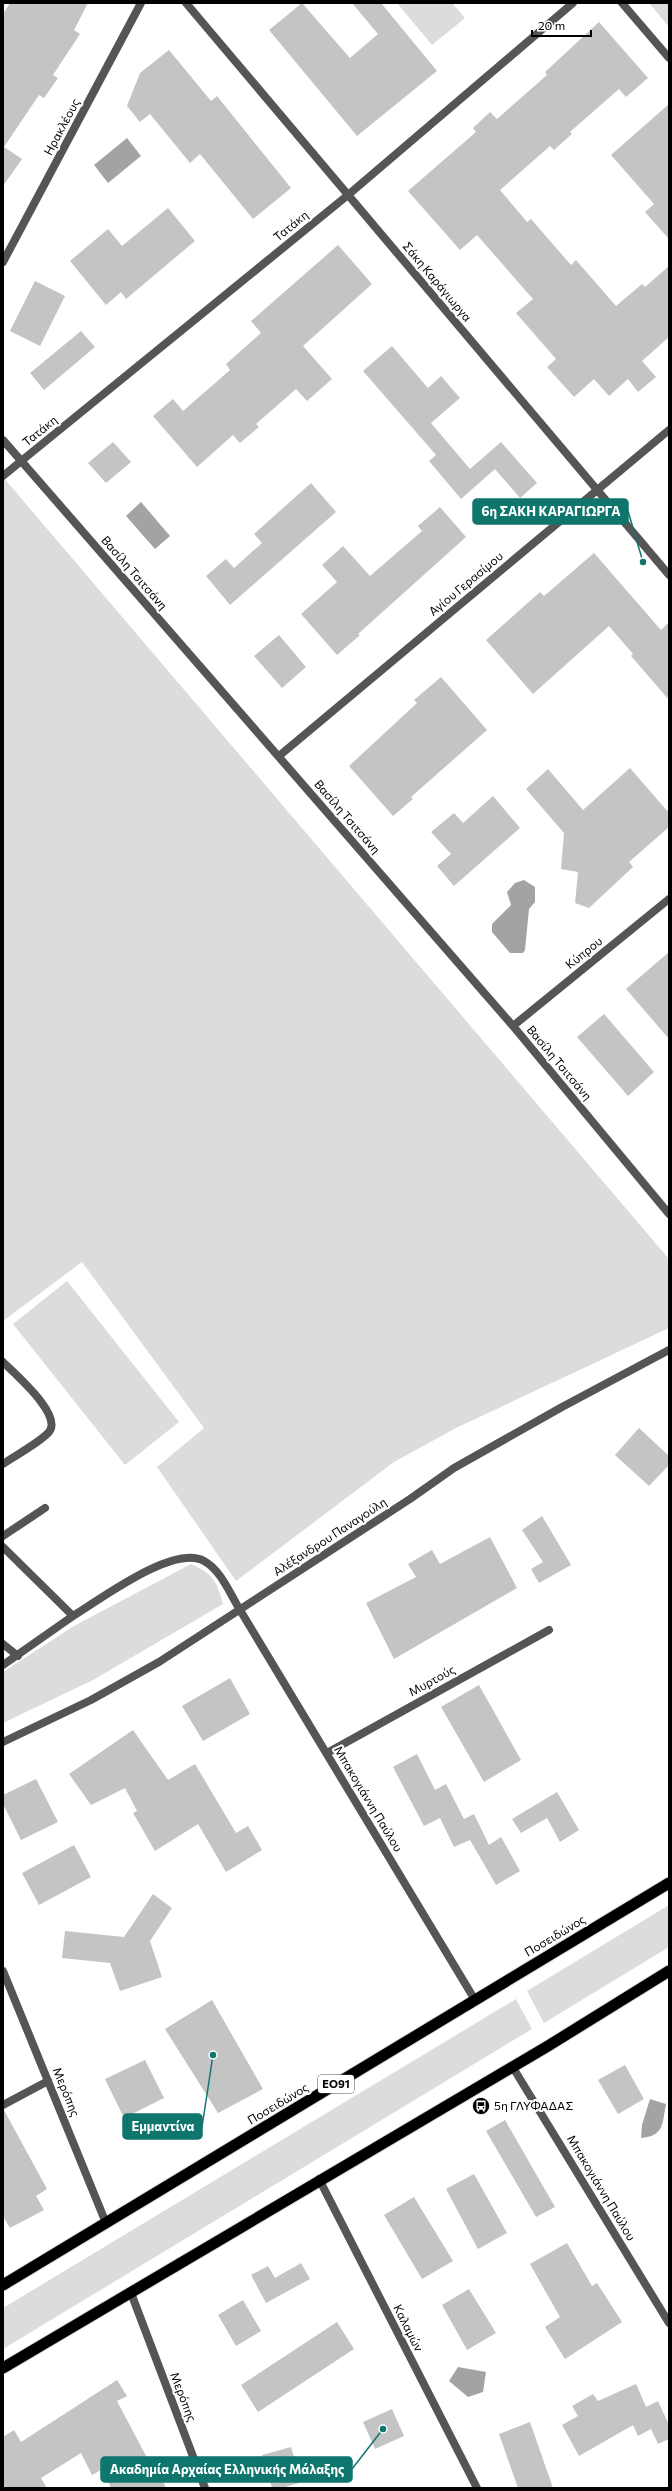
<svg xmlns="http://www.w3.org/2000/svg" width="672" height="2491" font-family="Commissioner,sans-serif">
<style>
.green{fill:#dcdcdc}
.water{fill:#a3a3a3}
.building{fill:#c4c4c4}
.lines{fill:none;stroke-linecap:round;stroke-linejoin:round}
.trunk-casing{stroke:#dbdbdb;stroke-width:13}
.service{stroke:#555;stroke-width:8}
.minor{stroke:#555;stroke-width:8}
.tertiary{stroke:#555;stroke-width:8}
.trunk{stroke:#000;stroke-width:11}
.labels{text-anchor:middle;stroke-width:4;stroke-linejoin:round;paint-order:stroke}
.shield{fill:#fff;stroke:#4c4c4c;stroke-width:1}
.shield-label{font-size:11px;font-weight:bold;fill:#000}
.street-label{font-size:12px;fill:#000;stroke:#fff}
.poi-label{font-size:12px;fill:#000;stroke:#fff;text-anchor:start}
.leader{fill:none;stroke:#0f766e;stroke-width:1.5}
.callout-dot{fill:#0f766e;stroke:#fff;stroke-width:1.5}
.callout{fill:#0f766e;stroke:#0f766e;stroke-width:1.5}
.callout-label{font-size:13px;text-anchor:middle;font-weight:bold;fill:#fff}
</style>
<rect width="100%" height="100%" fill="#fff"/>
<path class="green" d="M397 3H452L465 18 432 45Z
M649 3H669V27Z
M3 477 669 1259V1328L456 1428 394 1462 236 1581 157 1467 204 1428 82 1262 3 1321Z
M67 1281 179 1422 125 1465 13 1324Z
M191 1564C213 1574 217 1581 223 1604L93 1680 3 1723V1672L74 1626Z
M669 1905V1947L544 2023 527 1991Z
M516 1999 532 2029 3 2349V2308Z"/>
<path class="water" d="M127 138 141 156 108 183 94 165Z
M141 502 170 536 155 549 126 516Z
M524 880 535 887V902L529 909 525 950 523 953H510L492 932V924L511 905 507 892 515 883Z
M650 2099 666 2104C662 2123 665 2136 641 2138L642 2125Z
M458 2367 486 2372 483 2392 468 2397 449 2381Z"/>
<path class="building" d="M10 3H88L74 30 80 34 53 75 58 78 44 98 39 95 4 147 22 159 3 186V14Z
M302 3 350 58 378 34 352 3H381L437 71 357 136 269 30Z
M599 22 648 78 626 97 619 89 570 132 572 134 554 150 550 146 500 190 527 222 531 219 571 265 576 260 616 306 642 284 645 287 669 266V337L642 361 656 377 638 392 628 379 609 396 594 379 574 397 547 367 556 359 516 313 533 299 477 235 460 250 408 191 476 132 473 128 490 112 497 119 547 75 545 72Z
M169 50 211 101 217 96 291 188 253 219 200 154 190 163 150 114 140 122 127 106 140 73Z
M669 104V239L645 212 654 204 611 155Z
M168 208 195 241 126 299 121 292 106 305 70 261 108 229 122 246Z
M338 245 372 284 303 346 332 379 307 401 296 389 256 424 259 427 240 443 233 435 197 467 153 416 173 399 183 411 230 370 226 364 261 333 251 321Z
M35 281 65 296 40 346 10 331Z
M81 331 95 347 44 390 30 373Z
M392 346 428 388 441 376 460 398 431 423 470 469 501 442 537 483 520 498 495 469 461 499 429 461 436 455 363 371Z
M113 442 131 462 106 483 88 463Z
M311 483 336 512 230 605 206 576 226 559 234 568 262 543 254 534Z
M440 507 466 537 358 634 360 635 337 655 301 614 337 582 322 565 343 546 370 576 422 531 418 526Z
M594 553 661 630 669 622V700L631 656 633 654 609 626 533 694 486 640 540 592 544 596Z
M279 635 306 667 282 688 254 656Z
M441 677 487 730 411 797 413 799 393 816 349 766 417 703 414 700Z
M630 768 669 813V827L629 862 633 867 589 908 575 903 578 872 561 869 564 833 526 789 548 769 583 810Z
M493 796 520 828 454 886 437 866 451 854 431 832 454 813 463 823Z
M669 952V1039L626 989Z
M604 1014 654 1072 628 1096 577 1037Z
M639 1428 669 1456V1465L649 1486 615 1455Z
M542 1516 571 1565 539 1583 531 1569 543 1562 522 1530Z
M490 1537 517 1588 394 1659 366 1603 416 1577 408 1564 432 1550 440 1564Z
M230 1678 250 1714 203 1741 182 1706Z
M479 1685 521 1760 484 1782 441 1707Z
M133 1730 168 1780 195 1764 236 1833 248 1826 262 1850 226 1872 198 1824 155 1851 133 1813 137 1811 125 1788 91 1805 69 1774Z
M417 1754 435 1790 446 1784 464 1819 474 1814 489 1845 501 1837 520 1871 496 1885 470 1840 454 1847 440 1818 424 1826 393 1767Z
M36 1779 58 1822 21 1840 3 1804V1795Z
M557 1792 579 1830 560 1842 547 1818 521 1833 512 1819Z
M74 1845 91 1877 39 1905 22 1873Z
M153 1894 172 1908 150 1941 162 1977 120 1991 110 1963 62 1958 65 1931 124 1937Z
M212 2000 263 2089 218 2113 165 2029Z
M145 2060 164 2098 124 2118 105 2079Z
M625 2065 644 2099 618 2114 598 2080Z
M4 2110 47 2189 36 2196 44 2210 10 2228 3 2216Z
M505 2120 555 2207 536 2217 486 2131Z
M474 2174 507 2233 478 2249 446 2189Z
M414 2197 453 2261 422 2279 384 2215Z
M567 2243 592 2286 597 2283 622 2322 565 2359 545 2327 560 2317 530 2264Z
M301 2263 310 2279 266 2303 251 2275 268 2266 275 2278Z
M469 2289 496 2333 467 2350 442 2305Z
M243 2300 261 2331 236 2346 218 2315Z
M337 2322 354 2349 258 2412 241 2385Z
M117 2380 127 2396 117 2401 153 2469 157 2467 166 2488H111L103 2469 92 2475 81 2453 41 2478 47 2488H3V2437L14 2430 21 2442Z
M636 2384 646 2407 658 2401 669 2425V2439L658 2444 651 2429 638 2436 633 2425 579 2456 562 2425 578 2416 572 2406 593 2394 598 2401Z
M392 2409 404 2436 375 2449 363 2422Z
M530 2422 553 2488H518L499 2434Z
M291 2447 302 2482 282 2488H272L262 2455Z"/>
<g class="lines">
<defs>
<path id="trunk" d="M3 2285 669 1883
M3 2368 548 2046 669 1971"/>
</defs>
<use href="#trunk" class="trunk-casing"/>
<path class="service" d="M3 476 20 462
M3 1362C15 1374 63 1415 49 1432 39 1443 16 1455 3 1464
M3 1536 45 1508
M3 1547 73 1616C101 1599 174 1544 204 1561 221 1570 230 1594 240 1610
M3 1644 18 1656
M3 1665 73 1616
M3 2105 48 2081"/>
<path class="minor" d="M622 3 669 58
M3 262 141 3
M279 756 669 430
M240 1610 475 2000
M327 1753 549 1630
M3 1971 106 2223
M512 2066 669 2323
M319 2179 477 2488
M131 2293 205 2488"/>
<path class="tertiary" d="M186 3 669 575
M3 440 513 1026 669 1214
M20 462 348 195 573 3
M513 1026 669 899
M3 1742 91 1700 159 1662 410 1499 454 1468 562 1407 669 1350"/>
<use href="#trunk" class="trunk"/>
</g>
<defs>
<symbol id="bus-disc" viewBox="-11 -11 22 22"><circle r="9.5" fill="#000" stroke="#fff"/><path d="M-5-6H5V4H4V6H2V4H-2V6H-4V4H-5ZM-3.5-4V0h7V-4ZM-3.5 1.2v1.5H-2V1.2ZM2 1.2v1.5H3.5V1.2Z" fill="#fff"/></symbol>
</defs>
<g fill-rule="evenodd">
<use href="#bus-disc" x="471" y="2096" width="20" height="20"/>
</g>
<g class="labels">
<rect class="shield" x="318" y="2075" width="36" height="18" rx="3"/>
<g class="shield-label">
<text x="336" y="2088">ΕΟ91</text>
</g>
<g class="street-label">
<text transform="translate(62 127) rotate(-62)" y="4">Ηρακλέους</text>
<text transform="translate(291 226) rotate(-39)" y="4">Τατάκη</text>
<text transform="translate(437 282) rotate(50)" y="4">Σάκη Καράγιωργα</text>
<text transform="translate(40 431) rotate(-39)" y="4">Τατάκη</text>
<text transform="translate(134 573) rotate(49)" y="4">Βασίλη Τσιτσάνη</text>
<text transform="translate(466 584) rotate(-40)" y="4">Αγίου Γερασίμου</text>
<text transform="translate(347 817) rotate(49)" y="4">Βασίλη Τσιτσάνη</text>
<text transform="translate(584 953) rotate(-39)" y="4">Κύπρου</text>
<text transform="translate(559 1063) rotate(50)" y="4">Βασίλη Τσιτσάνη</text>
<text transform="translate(330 1537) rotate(-33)" y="4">Αλέξανδρου Παναγούλη</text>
<text transform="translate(432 1681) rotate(-29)" y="4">Μυρτούς</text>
<text transform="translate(368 1799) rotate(59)" y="4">Μπακογιάννη Παύλου</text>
<text transform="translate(555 1936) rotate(-31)" y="4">Ποσειδώνος</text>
<text transform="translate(66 2092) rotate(68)" y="4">Μερόπης</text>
<text transform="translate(278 2104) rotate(-31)" y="4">Ποσειδώνος</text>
<text transform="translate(601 2188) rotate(59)" y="4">Μπακογιάννη Παύλου</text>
<text transform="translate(408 2328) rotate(63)" y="4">Καλαμών</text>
<text transform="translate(183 2397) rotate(69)" y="4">Μερόπης</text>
</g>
<g class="poi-label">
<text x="494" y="2110">5η ΓΛΥΦΑΔΑΣ</text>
</g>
</g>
<path class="leader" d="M643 562L628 511M213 2055L202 2127M383 2429L352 2469"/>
<g class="callout-dot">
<circle cx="643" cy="562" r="4"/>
<circle cx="213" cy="2055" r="4"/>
<circle cx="383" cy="2429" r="4"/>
</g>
<g class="callout">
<rect x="473" y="499" width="155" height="25" rx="4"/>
<rect x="123" y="2114" width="79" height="25" rx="4"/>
<rect x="101" y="2457" width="251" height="25" rx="4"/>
</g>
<g class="callout-label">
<text x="551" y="516">6η ΣΑΚΗ ΚΑΡΑΓΙΩΡΓΑ</text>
<text x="163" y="2131">Εμμαντίνα</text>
<text x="227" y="2474">Ακαδημία Αρχαίας Ελληνικής Μάλαξης</text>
</g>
<rect width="672" height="2491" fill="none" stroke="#000000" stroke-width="8"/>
<path d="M532 30v6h59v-6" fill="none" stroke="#000000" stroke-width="2"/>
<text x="538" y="30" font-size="12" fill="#000000" stroke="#ffffff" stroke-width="3" paint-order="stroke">20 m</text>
</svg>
